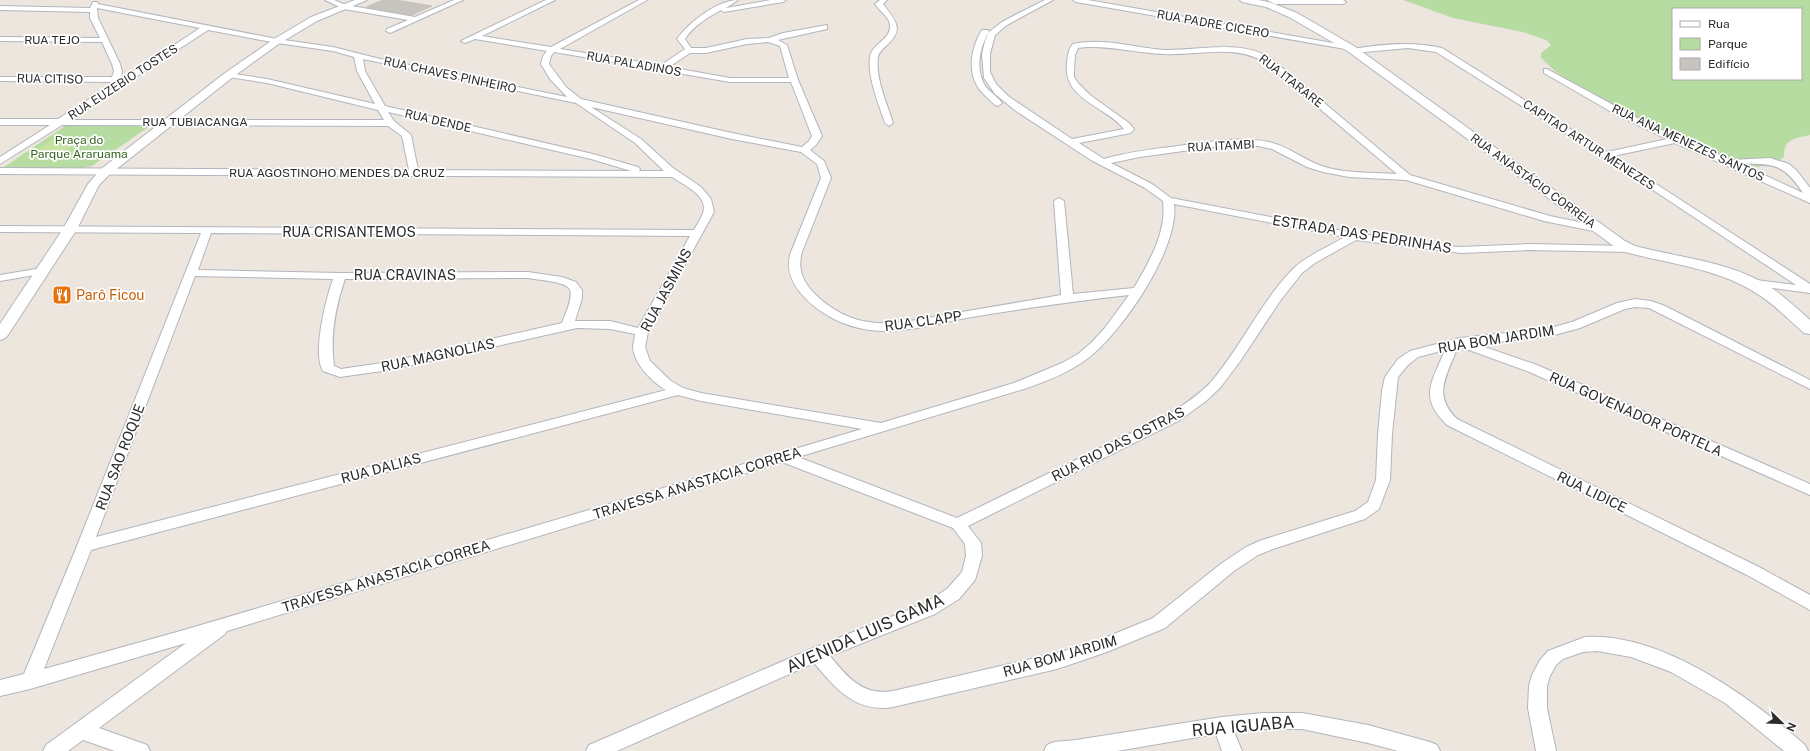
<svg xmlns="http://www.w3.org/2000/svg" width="1810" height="751" font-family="'Public Sans',sans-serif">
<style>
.green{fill:#b7dca1;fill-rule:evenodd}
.pitch{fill:#c7e29e}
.building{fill:#c7c3be;stroke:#c7c1b9}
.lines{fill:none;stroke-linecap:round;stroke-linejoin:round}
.minor-casing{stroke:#b2b5bd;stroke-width:2}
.tertiary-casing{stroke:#b2b5bd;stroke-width:2}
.secondary-casing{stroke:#b2b5bd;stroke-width:2}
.minor{fill:#fff;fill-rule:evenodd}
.tertiary{fill:#fff;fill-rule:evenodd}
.secondary{fill:#fff;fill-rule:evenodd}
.labels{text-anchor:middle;stroke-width:3.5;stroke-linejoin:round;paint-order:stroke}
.far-street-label{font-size:12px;fill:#2b2b2b;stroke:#fff}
.far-park-label{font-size:12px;fill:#316222;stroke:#fff}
.street-label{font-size:14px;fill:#2b2b2b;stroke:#fff}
.food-label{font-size:14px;fill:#c56008;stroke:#fff;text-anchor:start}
.near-street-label{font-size:17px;fill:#2b2b2b;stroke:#fff}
</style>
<rect width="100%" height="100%" fill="#ece6df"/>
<path class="green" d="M1403 0H1810V135C1796 138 1783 139 1784 157L1777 162 1758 167 1737 163 1639 122 1592 92 1575 85 1555 71 1541 58V53L1551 45 1546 40 1523 32 1453 18ZM1673 9H1801V79H1673Z
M73 124H153L92 166 75 169 4 167 65 126Z"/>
<path class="pitch" d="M57 137 85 138 54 159 24 158Z"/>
<path class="building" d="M383 0H396L432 6 412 15 366 7Z"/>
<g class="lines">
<defs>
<path id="minor" d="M325 0H334L346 5 415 17 454 0H463L390 33 386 31 387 29 408 20 344 9Z
M546 0H555L482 36 551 47 639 0H647L560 49 661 65 685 49 677 39C689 22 718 0 738 0L726 8 771 0H786L783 2 724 12 721 10C707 18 693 26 685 39L691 48H706L747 39 769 38 783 33 827 25V29L778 40 787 45 798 80 822 136 816 145 810 150 824 161 831 178 802 252C797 269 803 283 816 295 829 308 850 320 869 322 894 326 920 319 944 315 983 308 1022 302 1061 295L1054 201 1059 198 1064 201 1073 294 1134 288C1149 262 1167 232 1163 201L1145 188 1091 160 1016 111 995 94 984 78 982 54 985 41 989 32 1002 22 1017 14 1045 0H1053L1007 25 995 35 990 54V72L996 84 1008 96 1072 139 1124 129C1105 105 1062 100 1067 62 1068 55 1068 50 1073 44 1104 37 1134 48 1165 50 1199 51 1243 38 1273 60L1410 175 1550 216 1598 226 1603 229 1598 232 1544 221 1406 180 1349 177 1323 172 1307 167 1272 149 1258 146 1235 145 1212 147 1140 157 1111 163 1152 184 1171 198 1354 233 1444 246 1461 247 1529 244 1630 246 1635 249 1630 252 1529 250 1461 253 1356 240 1315 263 1302 273 1280 301 1241 360 1220 388 1206 401 1180 420 968 526 981 543 982 556 975 580 959 599 935 614 830 656C848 678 863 696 893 691L1057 653 1097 641 1153 618 1222 563 1246 547 1262 540 1355 511 1368 502 1376 480 1378 434 1382 391 1385 377 1398 359 1410 351 1460 338 1550 328 1572 322 1617 303 1635 299 1651 301 1665 306 1810 380V389L1649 308 1635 307 1625 309 1580 328 1551 336 1476 344 1537 365 1810 484V495L1527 371 1458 346C1448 374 1431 394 1457 419L1759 567 1810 595V610L1747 575 1447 425C1418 397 1432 382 1445 350L1418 357 1408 365 1398 377 1392 434 1390 480 1379 509 1365 519 1273 549 1258 555 1234 571 1165 628 1107 652 1057 669 893 707C856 713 836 689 814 663L617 751H586L589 745 811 649 923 604 947 589 962 572 966 556 965 544 953 528 782 462 227 631 225 634 99 728 147 745 150 751H115L83 740 68 751H43L46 745 186 643 30 689 0 696V680L24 674 77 546 201 233 0 232V226L694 230C697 224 701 219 703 213 709 195 683 185 672 177L0 174V168L409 170 402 136 388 126 62 125 0 164V157L50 125H0V119H58L116 82 0 81V77H112L114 71 112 64 102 42 0 41V37L100 38 90 18V12L0 10V6L90 8 93 2H97L98 4 277 39 333 47 380 59 567 97 550 79 541 64 543 56 547 51 475 39 465 43 461 41ZM97 8 200 28 124 78H121L122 71 120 64 98 18ZM208 30 277 43 333 51 354 57 357 71 375 104 267 79 229 73 225 75 229 77 267 83 378 110 384 120H70ZM768 42 780 46 789 78H730L669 67 690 53H706L747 44ZM1087 47C1113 46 1138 53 1164 54 1198 56 1241 42 1269 66L1397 174C1371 172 1343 174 1319 165 1302 158 1287 146 1269 142 1239 136 1209 142 1178 146 1153 149 1128 152 1104 159L1079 143 1131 133 1134 129 1129 123 1090 95 1078 83 1074 77V70L1075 55 1078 48ZM554 52 730 82H791L812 136 809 141 802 147 732 133 581 99 566 87 549 64 551 56ZM363 59 576 103 635 143 664 171H639L640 169 638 167 593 154 385 106 365 71ZM591 107 732 139 801 152 817 164 821 178 791 252C786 267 790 279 799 291 815 312 844 327 870 330 901 334 935 324 966 318 1021 309 1074 301 1129 295L1104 329 1091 343 1078 354 1062 363 1014 383 881 423 701 393 683 388 671 381 650 361 645 347 648 332 714 212 711 199 701 187 673 168 641 139ZM388 112 591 159 631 171 418 170 411 135 394 121ZM1174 204 1345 237C1328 247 1310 254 1295 267 1263 298 1241 347 1211 382 1199 395 1184 404 1170 414L957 518 798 457 1024 389C1045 382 1068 373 1087 359 1121 334 1180 248 1174 204ZM211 233 690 236 638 328 610 321H575L582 298V290L576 282 562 277 528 272 340 273 198 270ZM195 276 333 279C326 299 312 353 323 371L340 377 389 370 577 328 610 329 635 334C635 338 633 343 633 347 634 364 652 382 666 390L96 537ZM528 278C536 280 567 281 570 290 573 299 565 314 562 323L389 362 341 369 334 366C330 336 335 308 345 279ZM678 395 701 401 862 429 184 630 44 669 91 550Z
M880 0H887L883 4C895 20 905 29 887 45 883 49 879 52 878 57 875 78 887 103 893 123L889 126 885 123C879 105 867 76 870 57 872 42 895 39 889 21 886 15 879 10 875 4Z
M1073 0H1088L1350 46H1353V49C1383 44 1412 41 1442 48L1607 152 1667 139 1615 114 1544 73V69H1547L1650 125 1731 160 1770 158 1789 164 1797 171 1810 188V203L1675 143 1613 156 1810 284V293L1744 284 1742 282 1744 280 1748 279 1796 285 1623 170 1436 52 1408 48 1354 53H1351V50L1076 2ZM1741 164C1774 163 1785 165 1803 193Z
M1267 0H1343L1346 2 1343 4H1275Z
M982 30H988L989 32C979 48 975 71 986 87 991 93 998 97 1002 103L998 106 995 105C990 100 984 95 979 89 967 71 971 48 982 30Z
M42 268 48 271 46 273 0 281V275Z
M1585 637C1661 632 1750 697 1805 745L1808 751H1784L1725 703 1671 672 1631 657 1597 651 1583 652 1563 659 1556 665 1550 676 1547 686V708L1556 751H1536L1528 708 1529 686 1532 675 1540 660 1548 651Z
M1263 713H1302L1368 725 1430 742 1437 745 1440 751H1398L1368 743 1302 729H1263L1234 732 1242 751H1222L1216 734 1117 751H1044L1047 745 1054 742 1076 740 1222 717Z"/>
<path id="tertiary" d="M355 0H367L317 21 280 43 233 77 109 175 99 185 77 229 8 335 5 338 0 340V324L63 229 88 184 101 169 225 73 274 39 311 17Z"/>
<path id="secondary" d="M1240 0H1259L1272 3 1297 13 1354 46 1625 241 1635 246C1677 257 1724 261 1762 282 1780 292 1795 307 1810 320V334L1804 333C1787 318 1771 301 1751 290 1714 268 1666 263 1625 252L1615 247 1346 50 1289 17 1266 7 1242 2Z"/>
</defs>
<use href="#minor" class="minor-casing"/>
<use href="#tertiary" class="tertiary-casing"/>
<use href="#secondary" class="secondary-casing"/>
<use href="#minor" class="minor"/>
<use href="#tertiary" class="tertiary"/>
<use href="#secondary" class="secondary"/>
</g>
<defs>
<symbol id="restaurant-square" viewBox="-11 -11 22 22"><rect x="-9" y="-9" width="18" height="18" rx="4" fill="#e8710a" stroke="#fff"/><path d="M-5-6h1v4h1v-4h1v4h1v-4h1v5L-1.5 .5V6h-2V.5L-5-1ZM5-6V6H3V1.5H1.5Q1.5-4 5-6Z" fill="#fff"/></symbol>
</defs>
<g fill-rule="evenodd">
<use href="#restaurant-square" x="51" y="284" width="22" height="22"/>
</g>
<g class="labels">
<g class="far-street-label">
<text transform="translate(1213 24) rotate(10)" y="4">RUA PADRE CICERO</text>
<text x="52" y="44">RUA TEJO</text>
<text transform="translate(634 64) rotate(10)" y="4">RUA PALADINOS</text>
<text transform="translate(450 75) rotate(12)" y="4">RUA CHAVES PINHEIRO</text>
<text transform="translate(50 79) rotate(1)" y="4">RUA CITISO</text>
<text transform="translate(1291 81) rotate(38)" y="4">RUA ITARARE</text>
<text transform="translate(123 82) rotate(-33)" y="4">RUA EUZEBIO TOSTES</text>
<text transform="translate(438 121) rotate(13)" y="4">RUA DENDE</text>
<text x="195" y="126">RUA TUBIACANGA</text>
<text transform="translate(1688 143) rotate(25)" y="4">RUA ANA MENEZES SANTOS</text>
<text transform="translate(1589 145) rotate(33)" y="4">CAPITAO ARTUR MENEZES</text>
<text transform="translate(1221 146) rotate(-3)" y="4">RUA ITAMBI</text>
<text x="337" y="177">RUA AGOSTINOHO MENDES DA CRUZ</text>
<text transform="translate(1533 181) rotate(36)" y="4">RUA ANASTÁCIO CORREIA</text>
</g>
<g class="far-park-label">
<text x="79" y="144">Praça do<tspan x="79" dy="14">Parque Araruama</tspan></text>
</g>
<g class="street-label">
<text x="349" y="237">RUA CRISANTEMOS</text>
<text transform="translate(1362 234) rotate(9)" y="5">ESTRADA DAS PEDRINHAS</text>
<text x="405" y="280">RUA CRAVINAS</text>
<text transform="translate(666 290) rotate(-62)" y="5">RUA JASMINS</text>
<text transform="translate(923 321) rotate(-8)" y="5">RUA CLAPP</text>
<text transform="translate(1496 339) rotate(-9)" y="5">RUA BOM JARDIM</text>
<text transform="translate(438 355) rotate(-12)" y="5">RUA MAGNOLIAS</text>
<text transform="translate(1636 414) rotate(24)" y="5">RUA GOVENADOR PORTELA</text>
<text transform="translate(1118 444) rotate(-27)" y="5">RUA RIO DAS OSTRAS</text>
<text transform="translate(120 457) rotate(-69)" y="5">RUA SAO ROQUE</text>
<text transform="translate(381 468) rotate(-15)" y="5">RUA DALIAS</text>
<text transform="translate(697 483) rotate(-17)" y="5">TRAVESSA ANASTACIA CORREA</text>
<text transform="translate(1592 492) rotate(26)" y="5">RUA LIDICE</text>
<text transform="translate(386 576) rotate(-17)" y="5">TRAVESSA ANASTACIA CORREA</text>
<text transform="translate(1060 656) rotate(-16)" y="5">RUA BOM JARDIM</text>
</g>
<g class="food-label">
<text x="76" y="300">Parô Ficou</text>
</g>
<g class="near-street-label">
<text transform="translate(865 633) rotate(-24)" y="6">AVENIDA LUIS GAMA</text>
<text transform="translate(1243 726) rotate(-5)" y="6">RUA IGUABA</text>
</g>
</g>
<rect x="1672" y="8" width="130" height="72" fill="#ffffff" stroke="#aaaaaa"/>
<rect x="1680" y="21" width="20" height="6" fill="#ffffff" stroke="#aaaaaa"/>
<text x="1708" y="28" font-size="12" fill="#2b2b2b">Rua</text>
<rect x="1680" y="38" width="20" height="12" fill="#b7dca1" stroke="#aaaaaa"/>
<text x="1708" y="48" font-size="12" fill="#2b2b2b">Parque</text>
<rect x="1680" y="58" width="20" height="12" fill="#c7c3be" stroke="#aaaaaa"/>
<text x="1708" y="68" font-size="12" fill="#2b2b2b">Edifício</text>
<g transform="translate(1782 723) rotate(113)" stroke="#ffffff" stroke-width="3" paint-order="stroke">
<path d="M0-3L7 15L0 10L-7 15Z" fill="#2b2b2b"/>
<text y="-6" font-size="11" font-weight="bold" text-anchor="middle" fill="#2b2b2b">N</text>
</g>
</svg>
